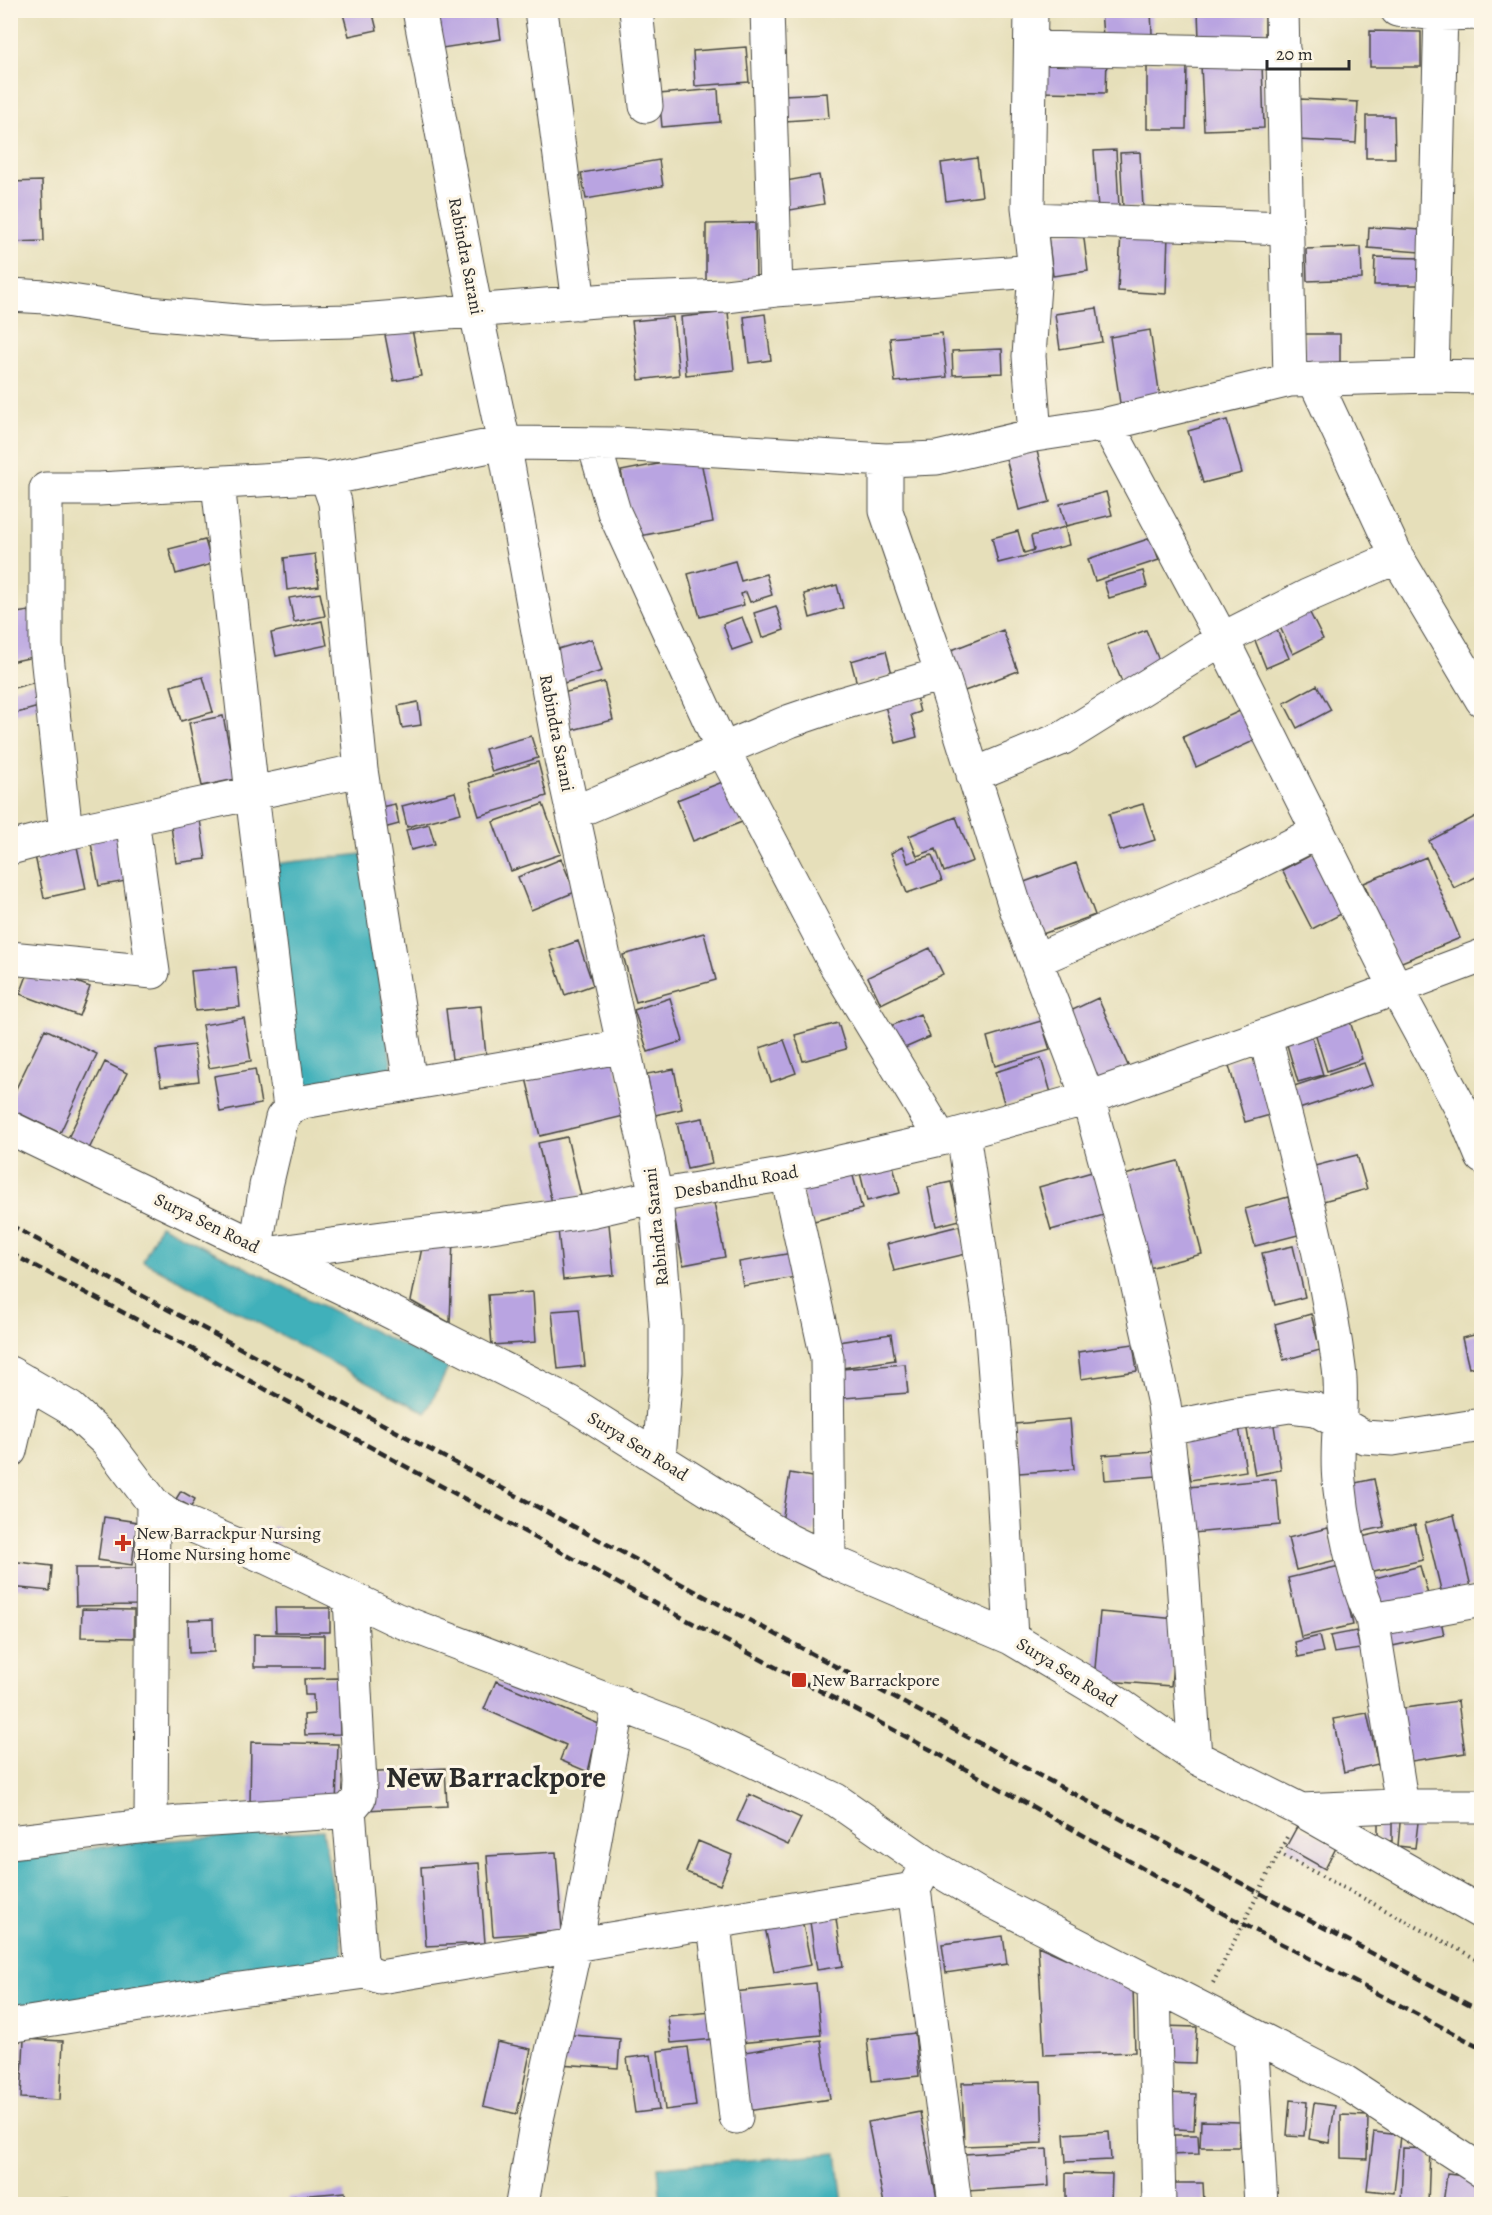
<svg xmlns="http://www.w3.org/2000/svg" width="1492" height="2215" font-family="Alegreya,serif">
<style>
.water{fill:#40b0ba;stroke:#366e72;stroke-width:1.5}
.building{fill:#b9a4e1}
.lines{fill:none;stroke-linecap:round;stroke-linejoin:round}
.minor-casing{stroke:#474640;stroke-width:35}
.path{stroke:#474640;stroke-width:4;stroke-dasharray:1.5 4.5;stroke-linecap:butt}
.minor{stroke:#fff;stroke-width:33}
.rail{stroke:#2b2b2b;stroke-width:4.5;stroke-dasharray:9 4.5;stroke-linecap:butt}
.poi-dot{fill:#c8321e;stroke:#fcf5e5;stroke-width:2}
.labels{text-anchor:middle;stroke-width:6;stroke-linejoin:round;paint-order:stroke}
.street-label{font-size:18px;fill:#2b2b2b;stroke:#fcf5e5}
.poi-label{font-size:18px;fill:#2b2b2b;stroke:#fcf5e5;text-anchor:start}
.town-label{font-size:30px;font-weight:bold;fill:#2b2b2b;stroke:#fcf5e5}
</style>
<rect width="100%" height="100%" fill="#fcf5e5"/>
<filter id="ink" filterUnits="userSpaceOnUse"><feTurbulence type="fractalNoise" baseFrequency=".0167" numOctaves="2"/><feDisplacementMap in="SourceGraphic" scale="12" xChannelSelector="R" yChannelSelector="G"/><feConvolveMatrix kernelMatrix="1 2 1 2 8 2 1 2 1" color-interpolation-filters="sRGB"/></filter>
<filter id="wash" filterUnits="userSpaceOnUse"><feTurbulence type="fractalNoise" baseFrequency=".008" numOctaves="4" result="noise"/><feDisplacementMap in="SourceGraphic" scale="24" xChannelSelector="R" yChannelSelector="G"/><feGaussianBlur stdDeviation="1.35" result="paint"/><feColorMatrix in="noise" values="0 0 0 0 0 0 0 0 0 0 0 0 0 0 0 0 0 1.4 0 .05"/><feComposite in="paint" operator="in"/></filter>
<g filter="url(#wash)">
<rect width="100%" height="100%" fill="#e6dfba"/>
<path class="water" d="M362 854 393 1076 299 1091 274 864Z
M160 1225 448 1368 426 1413 143 1261Z
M323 1830 345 1965 11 2012V1861L127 1843Z
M837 2153 843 2204H661L658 2167Z"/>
<g id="blocks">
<path class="building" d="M342 10H372L377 30 349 36Z
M462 10H497L501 39 442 48 437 14Z
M1101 10H1151L1152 34 1103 37Z
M1198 10H1265V39L1199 40Z
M1370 31 1421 32V67H1370Z
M746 47 749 82 695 86 693 51Z
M1039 57 1107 58 1106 93 1038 92Z
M1147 63H1187L1186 129H1147Z
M1262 63 1264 128 1204 130 1201 65Z
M718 89 720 122 662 127 659 94Z
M827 93 829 118 785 121 783 95Z
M1300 99 1358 102 1356 143 1298 140Z
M1366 116H1394L1395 158H1366Z
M1116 150 1119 207 1098 209 1094 151Z
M1140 152 1143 207 1123 208 1120 153Z
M977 158 982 196 946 201 941 163Z
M659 160 663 186 586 199 581 173Z
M819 175 824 204 785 211 780 182Z
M42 181 44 241 10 242V182Z
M755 223 756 280 706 281V224Z
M1369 227 1422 230 1420 252 1368 248Z
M1083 231 1088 271 1053 276 1048 235Z
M1121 232 1168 234 1166 294 1118 291Z
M1361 247 1362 279 1307 281 1306 249Z
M1375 257 1421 258 1420 285H1374Z
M1097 308 1102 342 1060 349 1055 314Z
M728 312 734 370 686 375 681 317Z
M765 314 771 360 749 363 744 317Z
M673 317 679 375 639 380 632 321Z
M410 319 421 376 394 381 383 325Z
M1150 330 1160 397 1120 403 1110 337Z
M942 333 947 377 895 382 890 338Z
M1305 334H1340V370H1305Z
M1002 349 1003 373 953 375 952 351Z
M1227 420 1242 473 1203 483 1188 431Z
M1037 451 1050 502 1019 510 1006 458Z
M700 456 713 522 634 537 621 471Z
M1106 492 1112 515 1066 526 1060 504Z
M1065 527 1069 545 998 563 992 538 1018 531 1024 553 1034 550 1031 536Z
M1151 538 1159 560 1095 581 1088 559Z
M205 540 212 564 176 574 169 549Z
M315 554 319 586 287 590 284 558Z
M735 561 741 581 766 574 772 595 750 602 746 592 741 594 744 605 700 617 688 574Z
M1143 571 1147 587 1109 598 1104 582Z
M837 585 843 608 810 618 804 594Z
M320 593 325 616 294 622 289 598Z
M776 606 784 630 762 638 754 613Z
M1307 607 1323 639 1293 654 1277 621Z
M29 611 38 656 10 662V614Z
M742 617 752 643 732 650 723 624Z
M322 621 327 645 276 656 271 633Z
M1274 623 1289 658 1266 668 1252 633Z
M1003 630 1018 671 954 695 939 655Z
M1146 630 1161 665 1122 682 1107 645Z
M592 639 602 671 561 684 551 651Z
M886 651 892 674 857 684 851 661Z
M203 677 213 712 181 721 171 686Z
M36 682 42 706 10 715V689Z
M604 682 613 720 572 730 563 693Z
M1317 685 1331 710 1297 728 1284 703Z
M916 697 920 712 911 715 917 737 896 743 885 706Z
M418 702 421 725 402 728 398 706Z
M1242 710 1256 740 1196 767 1183 737Z
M223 716 236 779 202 786 189 723Z
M531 736 538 758 492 772 485 749Z
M538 762 547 796 479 816 469 783Z
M725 781 742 822 693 841 677 800Z
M455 792 461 813 407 827 402 806Z
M395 804 399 824 380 829 376 808Z
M543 804 561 854 511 871 493 822Z
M1143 804 1155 840 1120 851 1109 814Z
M199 813 206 859 176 863 170 818Z
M1482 813V874L1454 888 1429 841Z
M956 817 973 861 944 872 936 849 917 856 909 836Z
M429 824 435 844 411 850 406 830Z
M117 833 126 881 99 886 90 838Z
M76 842 86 889 44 898 34 851Z
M902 847 908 863 932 855 942 881 907 893 891 853Z
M1317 852 1347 911 1312 929 1282 870Z
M1426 857 1460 938 1397 964 1364 883Z
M561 859 575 892 531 910 518 877Z
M1076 863 1095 915 1037 936 1019 884Z
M704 933 716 980 636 1002 623 955Z
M578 941 593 985 565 995 550 951Z
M930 948 943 974 881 1004 868 977Z
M31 965 90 987 79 1016 20 994Z
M236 967 240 1007 195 1011 191 971Z
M670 998 683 1041 648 1052 634 1010Z
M1098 998 1130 1070 1094 1086 1062 1015Z
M481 1006 486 1056 452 1059 446 1009Z
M920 1014 930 1037 898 1051 888 1027Z
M1348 1015 1362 1059 1327 1071 1313 1026Z
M244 1018 251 1061 209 1068 202 1025Z
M1041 1021 1050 1050 995 1066 987 1037Z
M838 1023 846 1049 803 1061 795 1035Z
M45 1029 97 1054 60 1133 10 1109V1101Z
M1310 1030 1323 1075 1298 1082 1285 1038Z
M784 1040 796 1073 771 1082 760 1048Z
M194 1045 199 1081 161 1086 156 1050Z
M1253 1055 1270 1115 1245 1122 1228 1062Z
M613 1056 628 1115 540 1136 526 1078Z
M1041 1058 1051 1093 1005 1106 995 1072Z
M105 1062 127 1073 89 1149 68 1138Z
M1364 1063 1372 1085 1296 1110 1288 1088Z
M255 1069 261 1104 220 1112 214 1076Z
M674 1069 682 1109 655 1115 647 1074Z
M703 1118 712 1164 687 1169 677 1123Z
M567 1137 581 1196 552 1203 538 1143Z
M1357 1155 1367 1189 1316 1203 1307 1168Z
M891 1157 900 1193 867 1201 858 1165Z
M1178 1161 1202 1254 1145 1269 1121 1176Z
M850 1165 862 1209 810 1222 799 1178Z
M1099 1170 1111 1213 1051 1230 1039 1187Z
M951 1182 960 1220 936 1226 928 1187Z
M1288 1197 1298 1235 1255 1246 1245 1209Z
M714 1202 725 1257 683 1265 673 1210Z
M609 1224 614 1275 563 1280 558 1229Z
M959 1226 966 1254 894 1271 887 1244Z
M424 1238H453L450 1323 411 1301Z
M1293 1246 1305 1297 1275 1305 1262 1253Z
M798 1252 802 1276 743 1286 739 1262Z
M533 1292 536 1342 492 1345 488 1295Z
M579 1309 585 1366 558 1369 552 1311Z
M1311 1314 1320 1350 1284 1360 1275 1324Z
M1482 1333V1364L1469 1368 1462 1338Z
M891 1334 895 1360 842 1368 838 1342Z
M1133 1344 1137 1371 1081 1379 1078 1352Z
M905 1364 908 1393 844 1398 842 1369Z
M1070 1419 1074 1469 1019 1473 1015 1424Z
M1273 1419 1281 1470 1255 1475 1246 1424Z
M1239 1427 1246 1471 1191 1480 1183 1437Z
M1155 1451 1157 1476 1105 1480 1103 1455Z
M790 1473 823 1479 814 1533 781 1528Z
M1276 1479 1280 1525 1193 1533 1188 1487Z
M1374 1479 1384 1527 1356 1533 1346 1485Z
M181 1491 195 1499 191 1507 176 1499Z
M1454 1515 1471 1587 1442 1594 1425 1523Z
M104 1517 137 1522 132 1565 98 1560Z
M1415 1525 1423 1560 1365 1573 1357 1538Z
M273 1526 284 1531 276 1549 265 1544Z
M1328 1528 1336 1560 1296 1570 1288 1538Z
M10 1561 52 1566 50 1591 10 1587Z
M1340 1566 1353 1625 1301 1637 1288 1578Z
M1420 1566 1429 1598 1377 1613 1368 1580Z
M75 1568H136L137 1605 76 1606Z
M275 1608H330V1632H276Z
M82 1609 134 1610V1638L81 1637Z
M1439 1611 1444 1635 1383 1648 1378 1624Z
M1100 1612 1177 1619 1171 1686 1094 1680Z
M213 1619 214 1652 189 1653 188 1620Z
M1356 1631 1360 1649 1334 1653 1330 1636Z
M254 1634 324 1635V1667H254Z
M1319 1636 1323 1652 1298 1657 1295 1642Z
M338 1678 340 1734 305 1735 304 1715 314 1714 313 1695H305L304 1679Z
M496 1681 599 1724 588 1772 560 1760 566 1745 484 1709Z
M1458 1701 1465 1753 1405 1762 1397 1709Z
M1367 1713 1378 1764 1344 1772 1333 1719Z
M251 1742 338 1744 336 1806 250 1805Z
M445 1768 447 1806 365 1810 363 1773Z
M749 1794 801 1818 788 1845 737 1821Z
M1378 1812H1392V1841H1378Z
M1401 1812 1419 1814 1415 1848 1398 1846Z
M1298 1825 1337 1846 1325 1869 1286 1847Z
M698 1841 732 1855 720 1885 686 1872Z
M556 1852 562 1931 493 1936 487 1856Z
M479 1863 485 1943 426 1946 421 1867Z
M800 1910 811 1965 774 1972 763 1917Z
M835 1912 843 1966 817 1970 809 1915Z
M1003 1936 1007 1964 946 1973 942 1944Z
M1038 1946 1133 1988 1135 2052 1044 2055Z
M816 1983 821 2035 739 2043 734 1992Z
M712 2012 715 2039 671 2043 668 2016Z
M1163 2026 1197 2027 1195 2063 1162 2062Z
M915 2033 919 2076 872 2081 867 2039Z
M561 2034 620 2039 618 2068 559 2064Z
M24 2039 63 2041 60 2100 21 2098Z
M821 2040 830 2099 747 2111 738 2053Z
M497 2042 531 2049 517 2114 483 2106Z
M688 2047 696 2106 665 2110 658 2051Z
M651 2055 659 2110 635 2113 627 2058Z
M1041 2081 1043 2143 964 2146 962 2083Z
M1162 2093 1196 2094 1194 2130 1161 2128Z
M1290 2100 1307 2102 1304 2136 1287 2135Z
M1314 2103 1335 2106 1329 2143 1309 2139Z
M920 2112 938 2204H884L868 2122Z
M1341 2115 1368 2116 1367 2159 1341 2158Z
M1201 2121 1240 2122 1239 2147H1200Z
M1109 2131 1111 2160 1066 2162 1064 2134Z
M1374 2132 1400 2135 1394 2193 1367 2190Z
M1165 2135H1198L1199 2154 1165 2155Z
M1403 2148 1430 2149 1428 2204H1401Z
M1047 2149 1049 2186 967 2191 965 2154Z
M1066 2173 1112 2174 1111 2203 1066 2201Z
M1447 2174 1482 2178V2204H1443Z
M1170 2183H1203L1204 2202 1171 2203Z
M345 2192 346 2204H288V2197Z
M69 2198 70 2204H40V2200Z"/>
</g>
</g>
<g filter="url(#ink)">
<use href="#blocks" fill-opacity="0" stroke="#474640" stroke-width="1.5"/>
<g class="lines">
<defs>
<path id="minor" d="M419 10 476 312 504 443 561 759 656 1196 666 1323V1372L659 1458
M541 10 579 303
M636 10 646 106
M767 10 776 290
M1031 10 1028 207 1035 271 1029 356 1035 435
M1282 10 1290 380
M1397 10 1441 14 1482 13
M1032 48 1284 53
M1030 219 1287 228
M10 295 46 297 148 313 260 323 349 321 608 300 726 296 776 290 1035 271
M1432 376 1441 10
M1314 379 1397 557 1482 700
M1107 424 1222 639 1396 988 1464 1114 1482 1157
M594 444 614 512 723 750 835 964 941 1139
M327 479 504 443 617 444 886 460
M218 483 252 794 290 1108
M973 775 1063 738 1222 639 1307 596 1397 557
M573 813 790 721 840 704 942 674
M66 833 46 646V489H99L314 477 327 479 335 502 361 770 410 1083
M10 848 66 833 361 770
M10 958 153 972 132 819
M1036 960 1238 872 1318 832
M1265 1036C1292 1144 1325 1257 1339 1368 1344 1405 1335 1444 1339 1481 1343 1523 1354 1581 1372 1618L1378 1619 1482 1600
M10 1128 355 1294 569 1402 788 1540 840 1565 1011 1638 1103 1693 1195 1757 1301 1810 1482 1913
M963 1133 991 1324 1002 1467 1011 1638
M787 1174 827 1358 829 1560
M256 1247 266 1186 282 1118 290 1108 303 1102C409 1083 517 1067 623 1046
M272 1253 390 1237 485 1227 591 1211 656 1196 787 1174 941 1139 1088 1098 1351 1005 1482 956
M10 1373 70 1408 106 1441 153 1503 172 1517 270 1559 395 1619 699 1735 836 1800 928 1864 978 1894 1345 2082 1482 2171
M1167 1428 1236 1414 1290 1406 1315 1409 1364 1437 1393 1439 1482 1425
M10 1451 26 1382
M1372 1618 1402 1806
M1195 1757 1181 1550 1164 1404 1129 1247 1088 1098 1015 906 942 674 886 511V460L937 458 1035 435 1107 424 1290 380 1432 376 1482 377
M349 1810 361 1961 366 1972 380 1977 914 1889 928 1864
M1301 1810 1394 1806H1482
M151 1825 153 1503
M10 1842 180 1822 340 1812 349 1810 359 1798 360 1783 350 1598
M914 1889 955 2204
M714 1924 736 2117
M1154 1984 1159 2204
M10 2026 232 1990 366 1972
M1251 2034 1261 2204
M522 2204 536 2124 579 1929 619 1703"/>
</defs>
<use href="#minor" class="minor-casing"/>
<path class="path" d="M1279 1853 1482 1962
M1213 1983 1287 1837"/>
<use href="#minor" class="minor"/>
<path class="rail" d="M10 1225 1482 2012
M10 1253 185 1345 623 1586 933 1751 1224 1914 1482 2048"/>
</g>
</g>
<g class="poi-dot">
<path d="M120 1534h6v6h6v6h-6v6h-6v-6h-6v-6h6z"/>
<rect x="791" y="1672" width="16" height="16" rx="3"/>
</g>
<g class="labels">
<g class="street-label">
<text transform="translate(466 256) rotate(79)" y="6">Rabindra Sarani</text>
<text transform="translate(557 733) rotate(79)" y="6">Rabindra Sarani</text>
<text transform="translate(736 1182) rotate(-10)" y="6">Desbandhu Road</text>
<text transform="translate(207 1223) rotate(26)" y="6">Surya Sen Road</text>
<text transform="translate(656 1227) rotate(-96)" y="6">Rabindra Sarani</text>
<text transform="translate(638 1446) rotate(32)" y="6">Surya Sen Road</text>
<text transform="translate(1067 1672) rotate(32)" y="6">Surya Sen Road</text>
</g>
<g class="poi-label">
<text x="136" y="1539">New Barrackpur Nursing<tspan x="136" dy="21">Home Nursing home</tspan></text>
<text x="812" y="1686">New Barrackpore</text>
</g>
<g class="town-label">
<text x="496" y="1787">New Barrackpore</text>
</g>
</g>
<rect width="1492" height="2215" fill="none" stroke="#fcf5e5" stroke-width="36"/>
<path d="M1267 60v9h82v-9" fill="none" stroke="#2b2b2b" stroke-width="3"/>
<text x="1276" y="60" font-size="18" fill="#2b2b2b" stroke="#fcf5e5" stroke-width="4.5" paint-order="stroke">20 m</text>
</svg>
